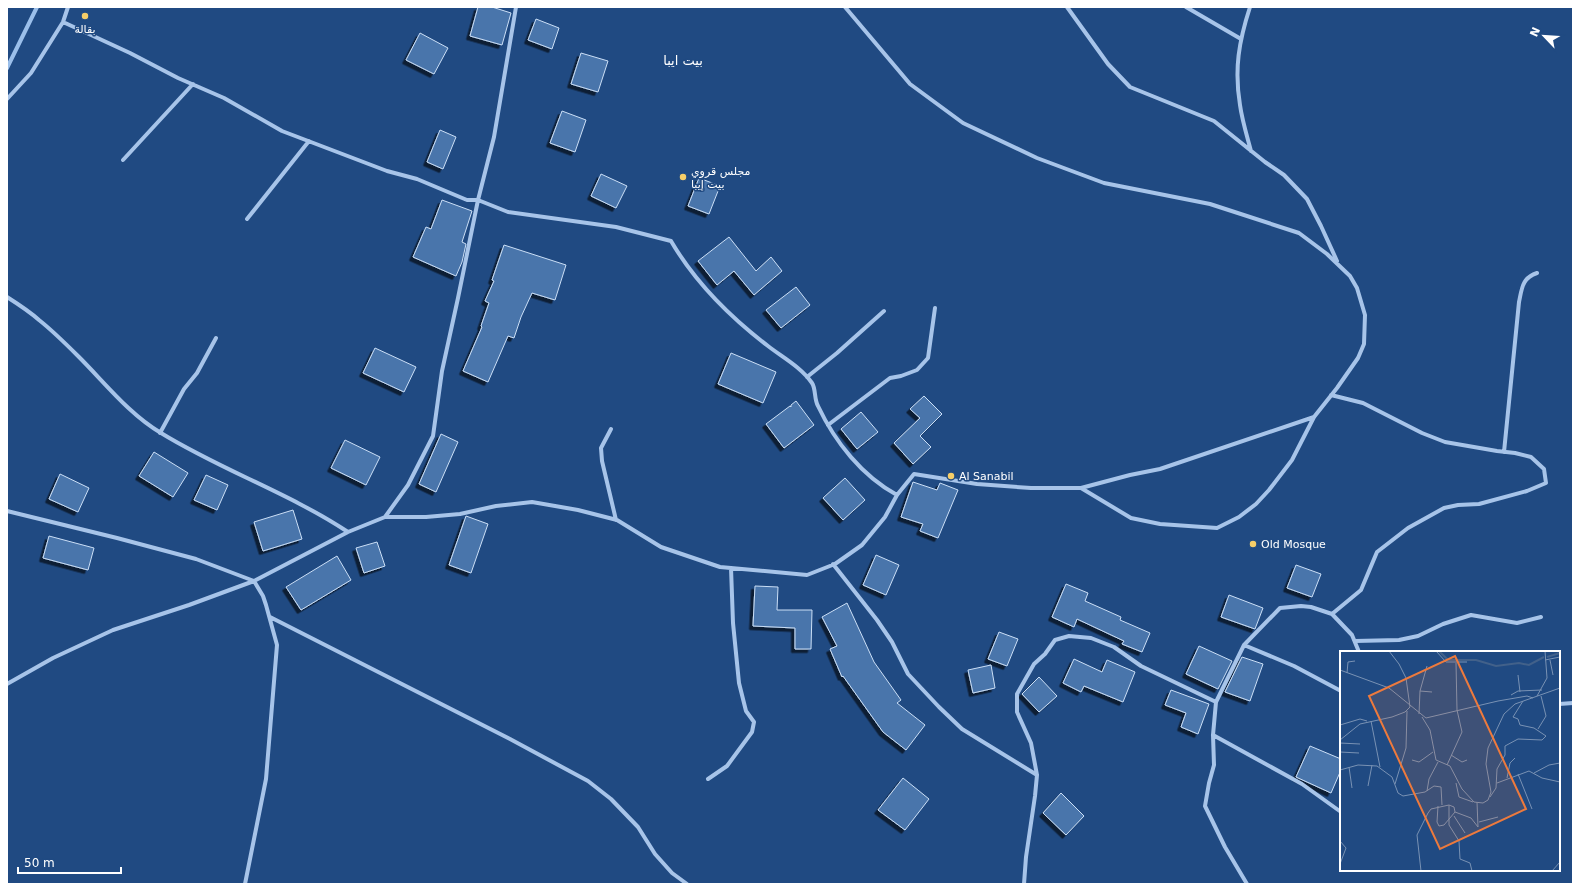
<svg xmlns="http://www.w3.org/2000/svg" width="1580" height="891" font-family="'DejaVu Sans',Vazirmatn,sans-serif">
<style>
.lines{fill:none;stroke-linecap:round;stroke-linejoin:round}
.stream{stroke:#9bbfea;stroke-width:4}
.building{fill:#4974ab;stroke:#cbdff6;filter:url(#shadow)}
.minor{stroke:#a7c4e9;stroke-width:4}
.poi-dot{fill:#f6ce68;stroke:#204a82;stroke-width:1.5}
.labels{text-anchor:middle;stroke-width:3;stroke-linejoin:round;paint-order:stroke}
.poi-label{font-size:11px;fill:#fff;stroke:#204a82;text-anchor:start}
.quarter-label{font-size:13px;fill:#fff;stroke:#204a82}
.inset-river{fill:none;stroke:#42618a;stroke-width:2}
.inset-road{fill:none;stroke:#7992b4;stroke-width:1}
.view{fill:#ed7a3d;fill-opacity:0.15;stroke:#ed7a3d;stroke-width:2}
.inset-edge{fill:none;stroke:#fff;stroke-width:2}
</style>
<defs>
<filter id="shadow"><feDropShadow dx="-3.5" dy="3.5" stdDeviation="0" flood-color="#0009"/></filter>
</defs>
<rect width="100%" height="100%" fill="#204a82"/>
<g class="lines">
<path class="stream" d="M7 68 37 7"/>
</g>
<path class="building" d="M478 7H492L511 13 502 45 470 36Z
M536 19 559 28 552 49 528 40Z
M420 33 448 48 434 74 406 60Z
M581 53 608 61 598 92 571 84Z
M562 111 586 120 575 152 550 143Z
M440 130 456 137 443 169 427 162Z
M601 174 627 186 616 208 591 196Z
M699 178 720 186 709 214 688 206Z
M442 200 472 211 462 242 466 244 462 262 456 276 413 257 426 227 431 229Z
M729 237 756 271 771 257 782 271 754 295 734 271 717 285 698 261Z
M504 245 566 265 555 300 532 293 521 317 514 338 508 336 488 382 463 371 482 327 481 326 489 303 485 301 494 281 492 280Z
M796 287 810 305 781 328 766 310Z
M375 348 416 367 404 392 363 373Z
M731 353 776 372 763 403 718 384Z
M924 396 942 414 920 436 931 447 913 464 894 443 920 418 910 409Z
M796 401 814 425 784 448 766 424 790 406 791 407V405Z
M861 412 878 432 857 449 841 429Z
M441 434 458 442 436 492 419 484Z
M345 440 380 457 366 485 331 468Z
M154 452 188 473 173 497 139 476Z
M60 474 89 488 78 512 49 499Z
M206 475 228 485 217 510 194 500Z
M845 478 865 500 843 520 823 498Z
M913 482 937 490 940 483 958 490 938 538 920 531 923 524 901 517Z
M293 510 302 539 263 551 254 522Z
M466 516 488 524 471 573 449 565Z
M49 536 94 548 88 570 43 558Z
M377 542 385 566 364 573 356 548Z
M876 555 899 565 886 595 863 585Z
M337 556 351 580 301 610 286 587Z
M1296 565 1321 574 1312 597 1287 588Z
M1066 584 1088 593 1085 601 1121 617 1120 620 1150 633 1142 652 1122 644 1124 641 1077 619 1074 627 1052 617Z
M755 586 778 587 777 610H812L811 649H795V628L753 626Z
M1229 595 1263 608 1255 629 1221 617Z
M847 603 874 662 901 700 897 703 925 725 906 750 883 732 843 676 842 677 830 649 837 646 822 617Z
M999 632 1018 639 1007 666 988 659Z
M1199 646 1232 661 1218 689 1186 674Z
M1242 657 1263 664 1250 701 1225 692Z
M1074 659 1102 672 1107 660 1135 672 1123 702 1084 686 1081 692 1063 683Z
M991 665 995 688 973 693 968 670Z
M1039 677 1057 696 1039 712 1022 694Z
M1171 690 1209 704 1198 734 1181 727 1186 713 1165 705Z
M1310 746 1341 759V770L1331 793 1296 777Z
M903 778 929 799 905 830 878 810Z
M1061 793 1084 816 1066 835 1043 813Z"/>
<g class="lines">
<path class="minor" d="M1067 7 1108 64 1130 87 1214 121 1265 162 1284 175 1307 199 1321 226 1337 261
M1186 7 1241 39
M1250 7C1239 41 1234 69 1240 105 1242 120 1247 136 1251 151
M63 22 130 53 178 78 224 98 282 131 387 171 417 179 467 200H478L508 212 616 227 671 241C695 282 730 317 768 346 782 357 801 367 812 383 816 389 814 399 818 406 835 442 862 476 897 495
M7 99 31 73 63 22 68 7
M123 160 193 84
M247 219 309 141
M7 297C18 304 29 311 39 320 53 331 66 344 79 357 105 383 129 414 161 433 221 470 289 493 348 532
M807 377 837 353 884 311
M828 425 890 378 901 376 917 370 928 358 935 308
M611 429 601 448 602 461 616 520
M160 433 184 389 197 373 216 338
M1504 452 1519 302C1522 288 1522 278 1537 273
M1081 488 1131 518 1160 524 1217 528 1239 517 1256 504 1269 490 1292 460 1314 417
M7 511 117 538 196 559 254 581 263 596 266 605 277 645 266 779 245 884
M385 517H426L460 514 496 506 532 502 578 510 617 520 661 547 720 567 807 575 835 564 862 545 885 517 897 495 914 474 977 484 1031 488H1081L1130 475 1160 469 1314 417 1337 388 1358 358 1364 344 1365 315 1357 288 1350 276 1327 254 1299 233 1210 204 1104 183 1037 158 963 123 910 84 845 7
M833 564 877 620 892 642 908 674 939 707 962 729 1037 775
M1332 614 1352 635 1359 652
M270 617 510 739 588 781 611 799 638 827 655 854 672 873 687 884
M1355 641 1399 640 1418 636 1443 624 1471 615 1517 623 1541 617
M1244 645 1294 666 1341 691
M7 684 53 658 113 630 189 605 254 581 348 532 385 517 408 485 433 436 442 371 458 298 478 200 494 137 516 7
M1559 704 1573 703
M1213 735 1302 784 1341 812
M708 779 727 766 752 732 754 722 746 711 739 683 733 623 731 568
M1024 884 1026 857 1035 796 1037 775 1031 743 1017 712V694L1034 664 1045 654 1055 640 1069 636 1091 638 1114 647 1141 666 1216 702
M1247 884 1225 847 1205 806 1209 783 1214 765 1213 735 1216 702 1244 645 1280 608 1301 606 1311 607 1332 614 1361 590 1377 552 1408 528 1444 508 1458 505 1479 504 1527 491 1546 483 1544 469 1531 457 1515 453 1497 451 1445 442 1422 433 1363 403 1331 395"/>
</g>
<g class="poi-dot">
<circle cx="85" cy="16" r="4"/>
<circle cx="683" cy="177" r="4"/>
<circle cx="951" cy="476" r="4"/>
<circle cx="1253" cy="544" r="4"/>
</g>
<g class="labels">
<g class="poi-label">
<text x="85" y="33" text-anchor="middle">بقالة</text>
<text x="691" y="175">مجلس قروي<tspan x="691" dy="13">بيت إيبا</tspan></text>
<text x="959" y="480">Al Sanabil</text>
<text x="1261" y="548">Old Mosque</text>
</g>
<g class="quarter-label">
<text x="683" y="65">بيت ايبا</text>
</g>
</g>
<g transform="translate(1340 651)">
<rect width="220" height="220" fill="#204a82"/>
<path class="inset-river" d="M99 0 108 9H136L156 15 179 12 189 14 204 6M207 6 220 2"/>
<path class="inset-road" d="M96 0 106 11H127M205 9 220 6M210 9 213 24M0 19 49 37 86 67 158 50 187 45 193 47M7 22 8 11 15 10M178 24 180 41M80 40 92 41M171 44 178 40 202 39M197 45 207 27 205 0M79 63 80 40 87 15M82 66 90 79 96 109 110 115 122 138 134 151 143 152 148 149 151 141 146 113 148 97 164 63 175 53 220 37M31 70 40 116M0 74 20 68 27 70M198 78 206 65 201 45M0 89 20 73 52 66 65 61 70 56 66 27 59 13 49 0M0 92 20 93M0 101 19 102M111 104 122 111 127 109M72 109 79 111 93 101M107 114 122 81 117 59 116 12M9 116 12 137M0 119 18 114 37 115 52 126 58 142 63 145 85 141 94 135 101 136 102 154M194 122 209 114 220 112M178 123 192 158M167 127 170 112 175 107M116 132 119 146 133 151M157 132 189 120 202 127 220 131M55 133 66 97 67 60M28 135 32 114M87 140 89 128 98 111M150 146 156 137 157 118 165 104V95L178 88 202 89 206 85 194 77 180 74 178 68 173 66 183 50M109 154V174L119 190 120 208 130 212 132 220M98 155 97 171 99 175 104 174 115 161M114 165 125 182M139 171 158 166M0 190 6 197 0 213M20 220H33M81 220 77 184 88 162 91 158 109 154 114 156 115 161 131 167 138 176 137 151M212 220 220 211"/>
<path class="view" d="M115 5 186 158 100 198 29 45Z"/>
<rect width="220" height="220" class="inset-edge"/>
</g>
<rect width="1580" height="891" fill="none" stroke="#ffffff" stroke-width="16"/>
<g transform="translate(1544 36) rotate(295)" stroke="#204a82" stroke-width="3" paint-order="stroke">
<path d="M0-3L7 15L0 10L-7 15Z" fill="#ffffff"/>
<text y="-6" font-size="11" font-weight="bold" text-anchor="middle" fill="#ffffff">N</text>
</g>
<path d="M18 867v6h103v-6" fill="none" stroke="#ffffff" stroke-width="2"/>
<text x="24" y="867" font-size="12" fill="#ffffff" stroke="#204a82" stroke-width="3" paint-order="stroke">50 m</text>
</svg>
